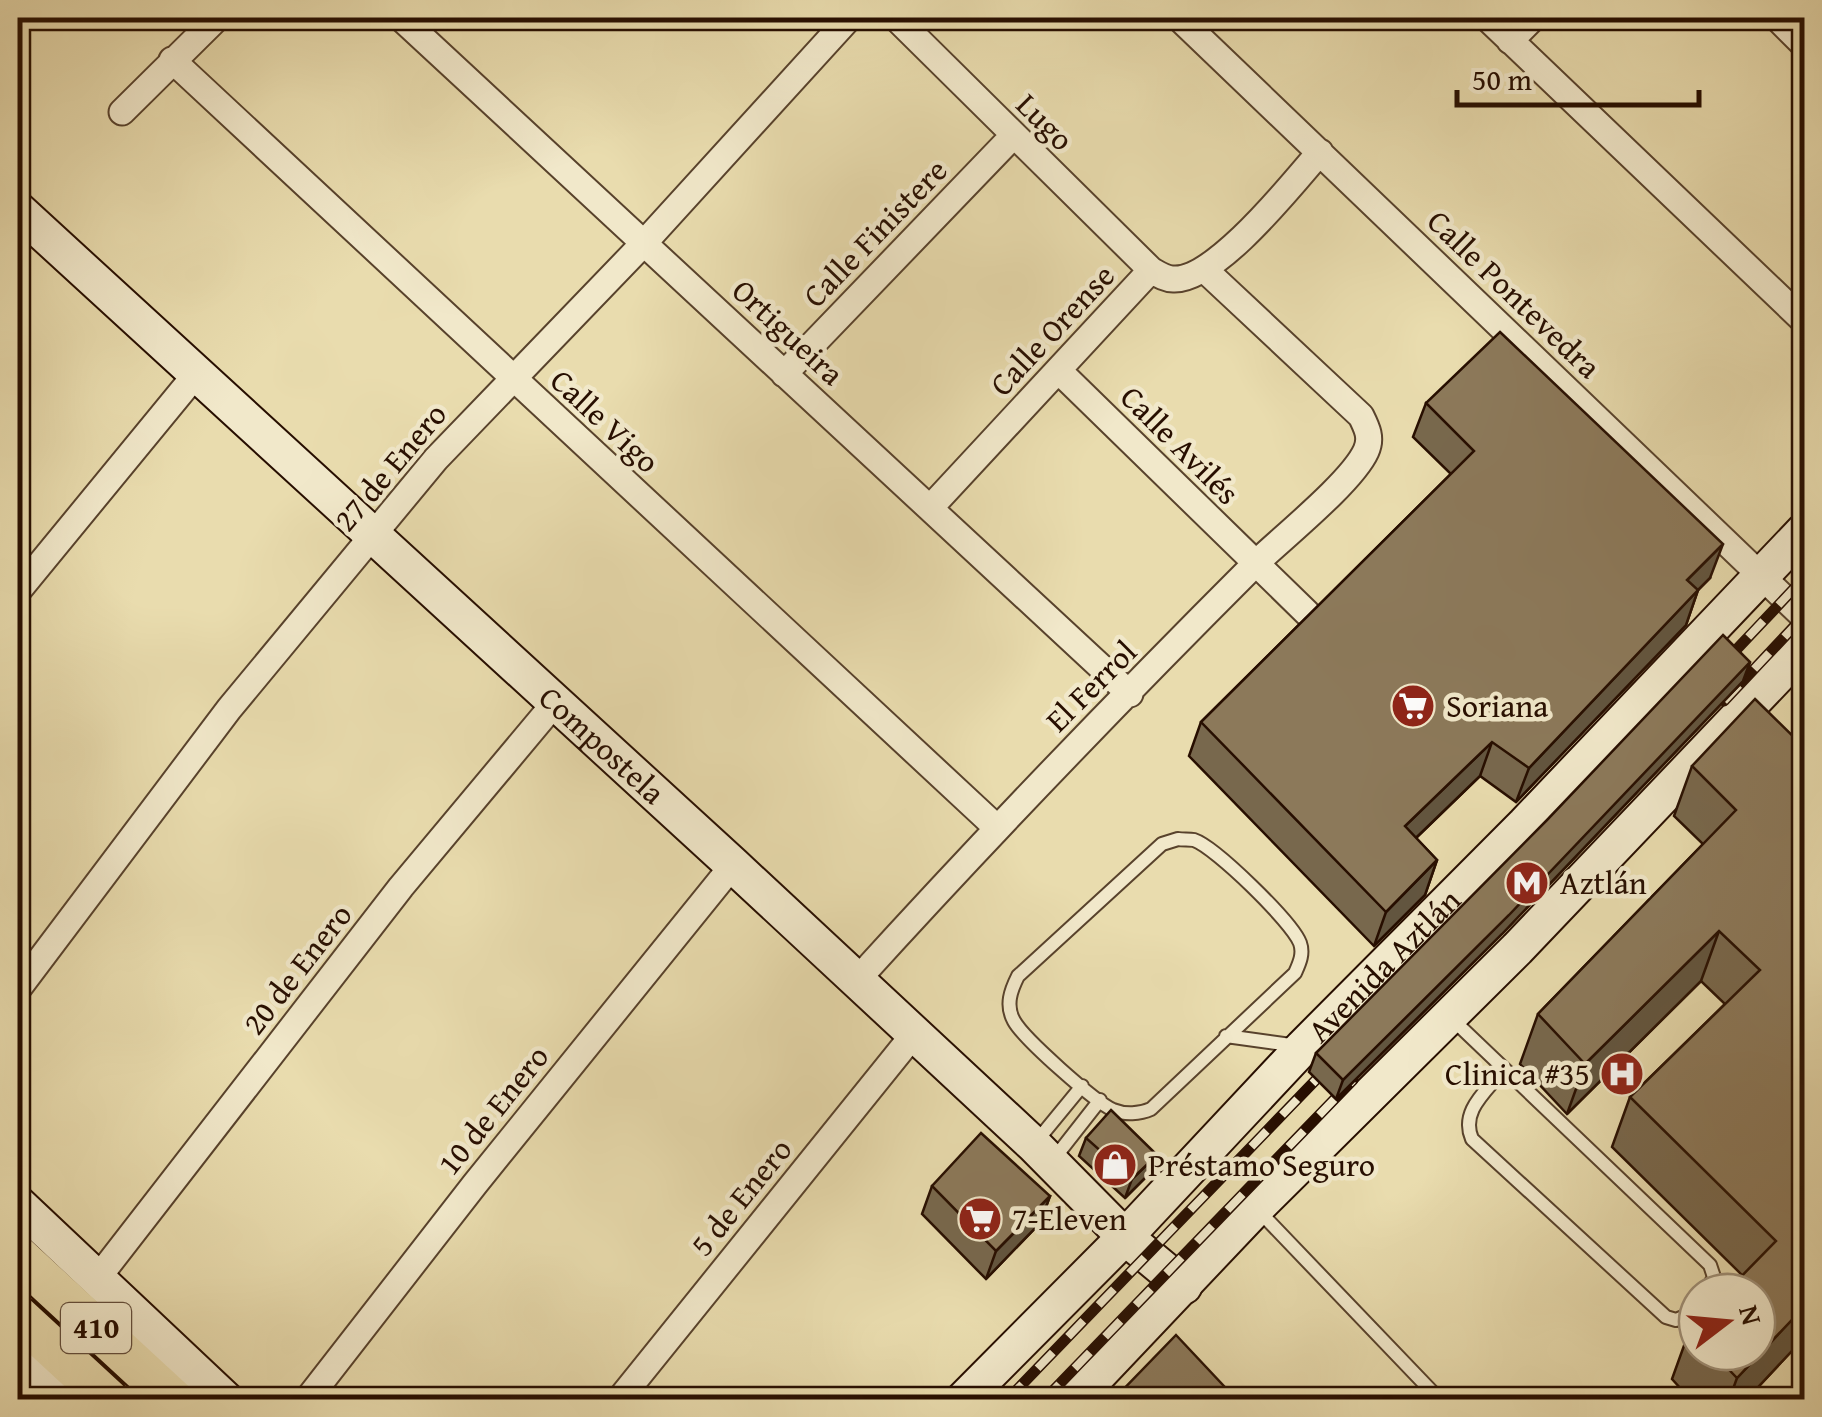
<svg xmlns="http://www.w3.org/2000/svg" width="1822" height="1417" font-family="'Gentium Book Plus',serif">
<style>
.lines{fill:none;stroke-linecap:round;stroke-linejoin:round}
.lane-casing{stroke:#58422c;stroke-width:16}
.street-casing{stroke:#58422c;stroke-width:29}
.secondary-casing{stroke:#270e00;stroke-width:39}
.primary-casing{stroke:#270e00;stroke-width:44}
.lane{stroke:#f1e8ca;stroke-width:12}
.street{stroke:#f1e8ca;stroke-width:25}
.secondary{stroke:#f1e8ca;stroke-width:35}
.primary{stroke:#e9dcae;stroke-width:40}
.rail-casing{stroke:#270e00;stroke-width:11}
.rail{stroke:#f1e8ca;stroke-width:8;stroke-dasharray:22;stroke-linecap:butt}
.wall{fill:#78684d;stroke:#270e00;stroke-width:2.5}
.shaded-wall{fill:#62553f;stroke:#270e00;stroke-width:2.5}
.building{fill:#8c795a;stroke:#270e00;stroke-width:2.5}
.labels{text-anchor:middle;stroke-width:9;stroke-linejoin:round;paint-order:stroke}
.shield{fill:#f1e8ca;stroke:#644f3d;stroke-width:2.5}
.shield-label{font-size:30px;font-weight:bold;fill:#270e00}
.street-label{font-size:32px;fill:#270e00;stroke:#f1e8ca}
.poi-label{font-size:32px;fill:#270e00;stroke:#f1e8ca;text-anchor:start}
</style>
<rect width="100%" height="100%" fill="#e9dcae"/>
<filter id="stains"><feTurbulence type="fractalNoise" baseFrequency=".002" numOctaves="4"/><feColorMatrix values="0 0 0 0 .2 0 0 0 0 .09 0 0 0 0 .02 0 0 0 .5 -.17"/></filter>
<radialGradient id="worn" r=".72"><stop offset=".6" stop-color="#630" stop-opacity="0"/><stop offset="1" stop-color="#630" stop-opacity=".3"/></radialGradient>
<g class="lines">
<defs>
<path id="lane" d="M1178 839C1183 840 1189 839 1194 840 1215 847 1292 922 1300 943 1304 954 1299 964 1295 973L1151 1109C1140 1114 1125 1115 1113 1110 1094 1101 1024 1039 1014 1021 1005 1005 1011 990 1018 976L1162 844Z
M1451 1018 1710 1265 1714 1277 1706 1292
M1226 1036 1298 1046
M1503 1070C1486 1092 1460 1111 1472 1139L1666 1317 1676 1320 1688 1315 1697 1303
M1036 1142 1082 1086
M1053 1160 1100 1100
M1258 1210 1440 1400"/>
<path id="street" d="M401 18 1130 694
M896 18 1151 270C1158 274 1165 279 1173 279 1215 282 1293 183 1320 152
M1179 18 1804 617
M1487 18 1804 321
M1777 18 1804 45
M1510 41 1533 18
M172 60 996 827
M122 112 217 18
M1060 372 1307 613
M784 374 1013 136
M930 508 1151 270
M18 591 197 373
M857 980C986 838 1119 700 1255 564 1282 538 1352 482 1366 451 1372 438 1367 428 1361 416L1205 270
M18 989 229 709 436 459 644 243 849 18
M97 1279 401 887 554 704
M307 1400 475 1184 733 865
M619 1400 914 1034"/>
<g id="secondary">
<path id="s1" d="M18 210 733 865 1034 1145 1125 1237 1184 1286"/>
<path d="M18 1204 226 1400"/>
<path d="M18 1361 59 1400"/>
<path id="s2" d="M963 1400 1125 1237 1303 1047 1525 824 1804 531"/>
<path d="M1074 1400 1256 1208 1517 949 1804 648"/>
</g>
<path id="primary" d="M18 1256 174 1400
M18 1316 109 1400"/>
</defs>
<use href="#lane" class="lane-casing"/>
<use href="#street" class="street-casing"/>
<use href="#secondary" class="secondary-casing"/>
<use href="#primary" class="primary-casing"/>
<use href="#lane" class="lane"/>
<use href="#street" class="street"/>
<use href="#secondary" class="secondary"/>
<use href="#primary" class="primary"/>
<defs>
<path id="rail" d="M1718 669 1804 578
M1724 701 1804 616
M1007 1400 1337 1058
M1044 1400 1353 1080"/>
</defs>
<use href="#rail" class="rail-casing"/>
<use href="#rail" class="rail"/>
</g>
<path class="wall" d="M1426 403 1710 578 1698 590 1686 625 1516 802 1480 776 1416 838 1437 860 1425 895 1374 946 1189 756 1201 722 1451 474 1413 437Z
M1750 662 1743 681 1502 934 1336 1099 1309 1072 1316 1053Z
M1804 747V1338L1746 1400H1691L1672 1379 1690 1329 1697 1322V1352H1757L1742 1275 1612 1147 1630 1097 1725 1004 1701 981 1567 1114 1520 1064 1538 1014 1703 844 1674 816 1692 766Z
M1086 1138 1157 1155 1150 1173 1125 1198 1079 1156Z
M932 1186 1050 1196 1040 1223 986 1279 922 1214Z"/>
<path class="shaded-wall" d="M1723 544 1710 578 1674 614 1687 580Z
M1698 590 1686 625 1516 802 1529 768Z
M1750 662 1743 681 1502 934 1336 1099 1343 1080Z
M1492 742 1480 776 1393 860 1405 826Z
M1437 860 1425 895 1374 946 1386 912Z
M1719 931 1701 981 1567 1114 1585 1064Z
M1157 1155 1150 1173 1125 1198 1132 1179Z
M1050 1196 1040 1223 986 1279 996 1251Z
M1804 1307V1338L1746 1400H1729L1737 1378Z"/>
<path class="building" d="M1500 332 1723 544 1687 580 1698 590 1529 768 1492 742 1405 826 1437 860 1386 912 1201 722 1474 451 1426 403Z
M1723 635 1750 662 1509 915 1343 1080 1316 1053 1547 820Z
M1755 699 1804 747V1307L1737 1378 1712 1352H1757V1292H1726L1776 1241 1630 1097 1760 970 1719 931 1585 1064 1538 1014 1736 810 1692 766Z
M1111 1110 1157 1155 1132 1179 1086 1138Z
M981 1133 1050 1196 996 1251 932 1186Z
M1697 1322V1336L1690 1329Z
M1176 1335 1237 1400H1118L1116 1397Z"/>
<defs>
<symbol id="supermarket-disc" viewBox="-11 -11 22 22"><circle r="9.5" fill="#8f2418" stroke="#f1e8ca"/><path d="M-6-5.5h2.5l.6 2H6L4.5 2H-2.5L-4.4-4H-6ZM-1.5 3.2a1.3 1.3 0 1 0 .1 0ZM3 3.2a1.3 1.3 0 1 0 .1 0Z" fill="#fff"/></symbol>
<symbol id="metro-disc" viewBox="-11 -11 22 22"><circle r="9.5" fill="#8f2418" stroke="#f1e8ca"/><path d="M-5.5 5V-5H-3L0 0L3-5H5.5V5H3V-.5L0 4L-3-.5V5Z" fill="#fff"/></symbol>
<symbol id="hospital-disc" viewBox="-11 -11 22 22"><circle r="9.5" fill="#8f2418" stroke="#f1e8ca"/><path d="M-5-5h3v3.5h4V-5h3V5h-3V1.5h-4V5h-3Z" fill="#fff"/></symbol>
<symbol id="shop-disc" viewBox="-11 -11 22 22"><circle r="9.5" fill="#8f2418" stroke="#f1e8ca"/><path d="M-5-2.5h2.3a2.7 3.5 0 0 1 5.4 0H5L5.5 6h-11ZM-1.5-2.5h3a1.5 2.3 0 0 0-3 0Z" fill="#fff"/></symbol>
</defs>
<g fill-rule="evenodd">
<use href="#supermarket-disc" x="1388" y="681" width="50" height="50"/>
<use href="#metro-disc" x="1502" y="858" width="50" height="50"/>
<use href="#hospital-disc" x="1597" y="1049" width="50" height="50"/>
<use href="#shop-disc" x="1090" y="1140" width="50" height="50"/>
<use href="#supermarket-disc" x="955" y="1194" width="50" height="50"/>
</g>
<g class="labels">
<rect class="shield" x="61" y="1303" width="70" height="50" rx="8"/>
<g class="shield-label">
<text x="96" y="1338">410</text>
</g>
<g class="street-label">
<text transform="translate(1045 122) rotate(45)" y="11">Lugo</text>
<text transform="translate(875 233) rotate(-46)" y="11">Calle Finistere</text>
<text transform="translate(1514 294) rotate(44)" y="11">Calle Pontevedra</text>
<text transform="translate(1052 330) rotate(-47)" y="11">Calle Orense</text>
<text transform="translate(788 332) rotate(43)" y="11">Ortigueira</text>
<text transform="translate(605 421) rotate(43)" y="11">Calle Vigo</text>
<text transform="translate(1180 445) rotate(45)" y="11">Calle Avilés</text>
<text transform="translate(390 467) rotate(-50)" y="11">27 de Enero</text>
<text transform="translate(1091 686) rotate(-45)" y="11">El Ferrol</text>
<text dy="11" stroke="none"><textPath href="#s1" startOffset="792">Compostela</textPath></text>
<text dy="11" stroke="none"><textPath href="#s2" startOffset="605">Avenida Aztlán</textPath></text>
<text transform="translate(297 969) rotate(-52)" y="11">20 de Enero</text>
<text transform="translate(493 1110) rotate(-51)" y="11">10 de Enero</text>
<text transform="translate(741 1197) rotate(-51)" y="11">5 de Enero</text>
</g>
<g class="poi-label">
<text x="1446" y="717">Soriana</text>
<text x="1560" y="894">Aztlán</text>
<text x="1590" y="1085" text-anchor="end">Clinica #35</text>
<text x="1148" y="1176">Préstamo Seguro</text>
<text x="1012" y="1230">7-Eleven</text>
</g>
</g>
<rect width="1822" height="1417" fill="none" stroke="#e9dcae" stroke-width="60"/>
<rect x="20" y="20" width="1782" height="1377" fill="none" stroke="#270e00" stroke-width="5"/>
<rect x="30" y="30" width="1762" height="1357" fill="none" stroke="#270e00" stroke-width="2.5"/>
<g transform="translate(1727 1322) rotate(74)"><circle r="48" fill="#f1e8ca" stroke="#a09179" stroke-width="2.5"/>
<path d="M0-8L18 38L0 25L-18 38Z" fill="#8f2418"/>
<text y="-15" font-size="28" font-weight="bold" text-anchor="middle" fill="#270e00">N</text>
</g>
<path d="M1457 90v15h242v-15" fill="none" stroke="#270e00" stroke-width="5"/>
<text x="1472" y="90" font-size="30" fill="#270e00" stroke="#f1e8ca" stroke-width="8" paint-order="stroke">50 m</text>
<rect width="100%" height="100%" filter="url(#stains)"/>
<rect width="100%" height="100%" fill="url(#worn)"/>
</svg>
